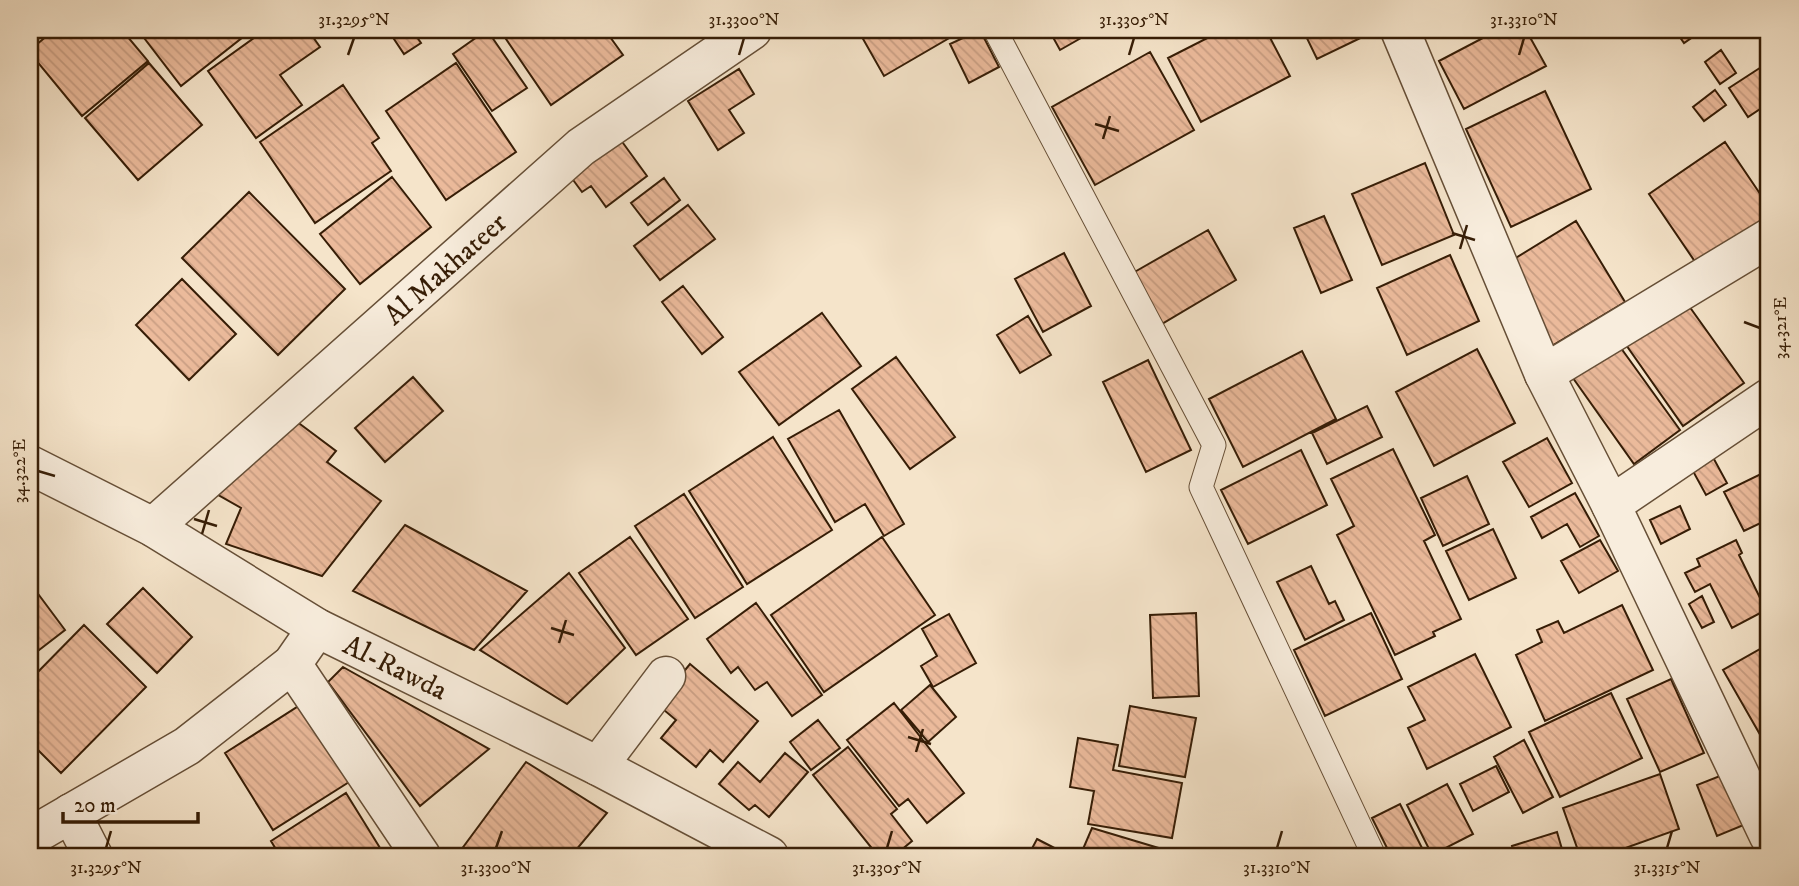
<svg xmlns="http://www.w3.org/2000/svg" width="1799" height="886" font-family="'IM FELL DW Pica',serif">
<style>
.building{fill:url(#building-back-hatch);stroke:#361d06;stroke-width:2}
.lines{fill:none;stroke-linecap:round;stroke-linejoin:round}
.service-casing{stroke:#664f37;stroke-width:25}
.minor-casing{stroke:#664f37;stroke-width:41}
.service{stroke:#f8eddd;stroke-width:23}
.minor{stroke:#f8eddd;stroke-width:38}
.ticks{fill:none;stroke:#361d06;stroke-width:2.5}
.labels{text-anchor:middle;stroke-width:5;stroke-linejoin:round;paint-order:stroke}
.street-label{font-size:28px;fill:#361d06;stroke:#f8eddd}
.neatline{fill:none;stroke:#361d06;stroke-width:2.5}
.ticks-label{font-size:18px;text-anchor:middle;fill:#361d06}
</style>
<defs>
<pattern id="building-back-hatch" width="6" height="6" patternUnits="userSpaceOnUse" patternTransform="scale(1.75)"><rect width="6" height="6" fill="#ebba9b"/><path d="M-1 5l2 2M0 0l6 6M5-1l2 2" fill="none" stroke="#ca9f84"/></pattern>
</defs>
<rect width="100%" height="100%" fill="#f5e4ca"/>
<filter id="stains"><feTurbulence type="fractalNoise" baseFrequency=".00286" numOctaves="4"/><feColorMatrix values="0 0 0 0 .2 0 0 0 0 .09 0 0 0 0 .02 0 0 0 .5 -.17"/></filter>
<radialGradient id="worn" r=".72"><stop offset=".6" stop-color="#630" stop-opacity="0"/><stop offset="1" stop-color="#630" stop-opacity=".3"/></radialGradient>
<path class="building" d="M54 30H122L148 61 82 116 30 53V50Z
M138 30H237L243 37 181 86Z
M265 30H308L320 47 280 75 302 105 256 138 208 71Z
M345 30H363L351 38Z
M388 30H412L421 43 404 54Z
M487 30 527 88 492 111 453 54Z
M520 30H605L623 55 551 105 506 39Z
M858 30H963L884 76Z
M980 30 999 67 969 83 950 44Z
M1049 30H1095L1060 50Z
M1223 30H1266L1290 76 1201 122 1168 58Z
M1303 30H1377L1317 59Z
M1498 30H1526L1546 66 1464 109 1439 61Z
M1675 30H1703L1684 43Z
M1721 50 1736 73 1720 84 1705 62Z
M1150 52 1194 130 1095 185 1052 107Z
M1769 62V103L1748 117 1729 88Z
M149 63 202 125 138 180 85 118Z
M456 63 516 152 446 200 386 111Z
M739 69 754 94 729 110 744 133 718 150 688 101Z
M343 85 379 138 372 143 391 171 315 223 260 142Z
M1715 90 1726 105 1704 121 1693 107Z
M1545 91 1591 189 1511 227 1466 129Z
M615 132 647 176 606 207 591 186 582 192 565 169Z
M1725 142 1769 207V221L1700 269 1649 194Z
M1425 163 1454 235 1382 265 1352 194Z
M392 177 431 227 360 284 320 234Z
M664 178 680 200 648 225 631 203Z
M249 192 345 289 278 355 182 258Z
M688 205 715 239 660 280 634 246Z
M1324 216 1352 280 1321 293 1294 228Z
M1576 221 1625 302 1550 347 1501 267Z
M1208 230 1236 280 1160 325 1131 274Z
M1064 253 1091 306 1043 332 1015 279Z
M1450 255 1479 321 1407 355 1377 288Z
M182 279 236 334 189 380 136 325Z
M683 286 723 337 702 354 662 302Z
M1684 299 1744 383 1683 426 1624 342Z
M822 313 861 366 779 425 739 372Z
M1028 316 1051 355 1020 373 997 335Z
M1613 337 1680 430 1634 464 1568 371Z
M1477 349 1515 423 1434 466 1396 392Z
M1302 351 1336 419 1243 467 1209 399Z
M896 357 955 437 910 469 852 389Z
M1148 360 1191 450 1146 472 1103 382Z
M413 377 443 411 385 462 355 428Z
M1367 406 1382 437 1327 464 1312 433Z
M839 410 904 524 884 536 865 504 835 522 788 439Z
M292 418 336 451 327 462 381 501 322 576 226 544 241 508 213 492Z
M773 437 832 530 747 584 689 491Z
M1547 438 1572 483 1529 507 1503 462Z
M1393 449 1435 535 1424 541 1461 619 1433 632 1435 636 1395 655 1337 535 1354 526 1331 479Z
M1301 450 1327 505 1248 544 1221 490Z
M1709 450 1727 483 1706 495 1688 462Z
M1769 470V519L1744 531 1724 492Z
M1467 476 1489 524 1443 546 1421 498Z
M1575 493 1599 536 1580 547 1567 524 1542 538 1531 517Z
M684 494 743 587 695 618 635 526Z
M1680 506 1690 529 1661 544 1650 520Z
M405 525 527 591 474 650 353 591Z
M1493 529 1516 578 1469 600 1446 551Z
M630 537 688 619 636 655 579 573Z
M882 537 935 615 824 692 771 615Z
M1600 540 1618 571 1579 593 1561 561Z
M1736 540 1742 553 1739 555 1766 610 1732 628 1710 584 1695 592 1685 573 1700 566 1697 559Z
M1311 566 1329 604 1335 601 1344 620 1305 640 1277 582Z
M569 573 625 648 567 704 480 650Z
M30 583 65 630 30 657Z
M143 588 192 637 157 673 107 624Z
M1702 596 1714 622 1702 628 1689 604Z
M756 603 822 695 792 716 767 682 755 690 738 667 731 673 707 639Z
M1622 605 1653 670 1545 721 1516 655 1542 642 1537 630 1558 621 1564 633Z
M1196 613 1199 696 1153 698 1150 615Z
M1371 613 1402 679 1325 716 1294 650Z
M949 614 976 663 933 687 921 666 937 656 922 629Z
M84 625 146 687 61 773 30 742V680Z
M1769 644V743L1766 745 1723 670Z
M1475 654 1511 727 1427 769 1408 728 1425 720 1408 687Z
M690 664 758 721 723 762 710 750 696 767 661 738 676 720 657 704Z
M343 667 489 749 420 806 328 682Z
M1671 679 1704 753 1660 772 1627 699Z
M930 685 956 717 928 742 901 710Z
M1611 693 1642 758 1560 797 1529 732Z
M308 700 357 777 273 830 225 753Z
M894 703 964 793 927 823 908 799 899 806 847 740Z
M1130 706 1196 718 1185 777 1119 766Z
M818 720 840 748 811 770 790 742Z
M1078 738 1118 745 1113 770 1182 783 1172 838 1088 824 1094 791 1070 787Z
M1524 740 1553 797 1523 813 1494 757Z
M848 747 897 809 891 814 912 841 894 856H878L813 775Z
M785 753 808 772 769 817 755 805 749 810 719 784 738 762 760 782Z
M526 762 607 813 571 856H470L461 850Z
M1496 766 1509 792 1473 811 1460 784Z
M1730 772 1751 822 1717 836 1697 785Z
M1660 774 1679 829 1603 856H1580L1563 808Z
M1447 784 1473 834 1432 855 1407 805Z
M346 793 385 856H280L271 841Z
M1400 804 1424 852 1416 856H1391L1372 818Z
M1092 828 1172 852 1171 856H1080Z
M1557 832 1564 856H1515L1512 846Z
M1037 839 1070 856H1028Z"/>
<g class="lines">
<defs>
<path id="service" d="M995 30 1214 445 1201 487 1374 856"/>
<g id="minor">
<path d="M1400 30 1544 374 1611 505 1769 836"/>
<path d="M1544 374 1769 238"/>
<path id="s1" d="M30 465 153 527 317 628 598 766 769 856"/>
<path d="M1611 505 1769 398"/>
<path id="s2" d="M153 527 581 147 752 30"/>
<path d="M292 664 421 856"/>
<path d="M598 766 666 676"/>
<path d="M71 813 93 856"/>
<path d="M30 837 187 746 292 664 317 628"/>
</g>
</defs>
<use href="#service" class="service-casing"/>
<use href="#minor" class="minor-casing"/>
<use href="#service" class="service"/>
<use href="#minor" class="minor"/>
</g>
<path class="ticks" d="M348 55 354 38M739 55 744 38M1129 55 1134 38M1519 55 1524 38M1095 124 1119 131M1103 139 1110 116M1452 233 1475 240M1460 249 1467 225M1744 322 1760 328M38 471 55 476M194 519 217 526M202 534 209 510M551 628 574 635M559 643 566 620M908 737 931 744M916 752 923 729M106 848 111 831M496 848 502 831M887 848 892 831M1277 848 1282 831M1667 848 1672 831"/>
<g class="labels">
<g class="street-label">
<text dy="10" stroke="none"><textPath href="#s2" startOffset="390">Al Makhateer</textPath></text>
<text dy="10" stroke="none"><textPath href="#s1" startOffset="418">Al-Rawda</textPath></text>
</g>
</g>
<rect width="1799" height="886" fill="none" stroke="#f5e4ca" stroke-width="77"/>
<path d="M63 812v10h135v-10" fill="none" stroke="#361d06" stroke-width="3.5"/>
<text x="74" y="812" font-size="21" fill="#361d06" stroke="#f8eddd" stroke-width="5" paint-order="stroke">20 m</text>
<rect x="38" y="38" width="1722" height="810" class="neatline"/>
<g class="ticks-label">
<text x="354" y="25">31.3295°N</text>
<text x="744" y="25">31.3300°N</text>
<text x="1134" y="25">31.3305°N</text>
<text x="1524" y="25">31.3310°N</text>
<text transform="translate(1780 328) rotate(-90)" y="6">34.321°E</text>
<text transform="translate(19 471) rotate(-90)" y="6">34.322°E</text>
<text x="106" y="873">31.3295°N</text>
<text x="496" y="873">31.3300°N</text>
<text x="887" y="873">31.3305°N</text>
<text x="1277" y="873">31.3310°N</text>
<text x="1667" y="873">31.3315°N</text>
</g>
<rect width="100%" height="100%" filter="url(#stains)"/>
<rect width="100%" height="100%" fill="url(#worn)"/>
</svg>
